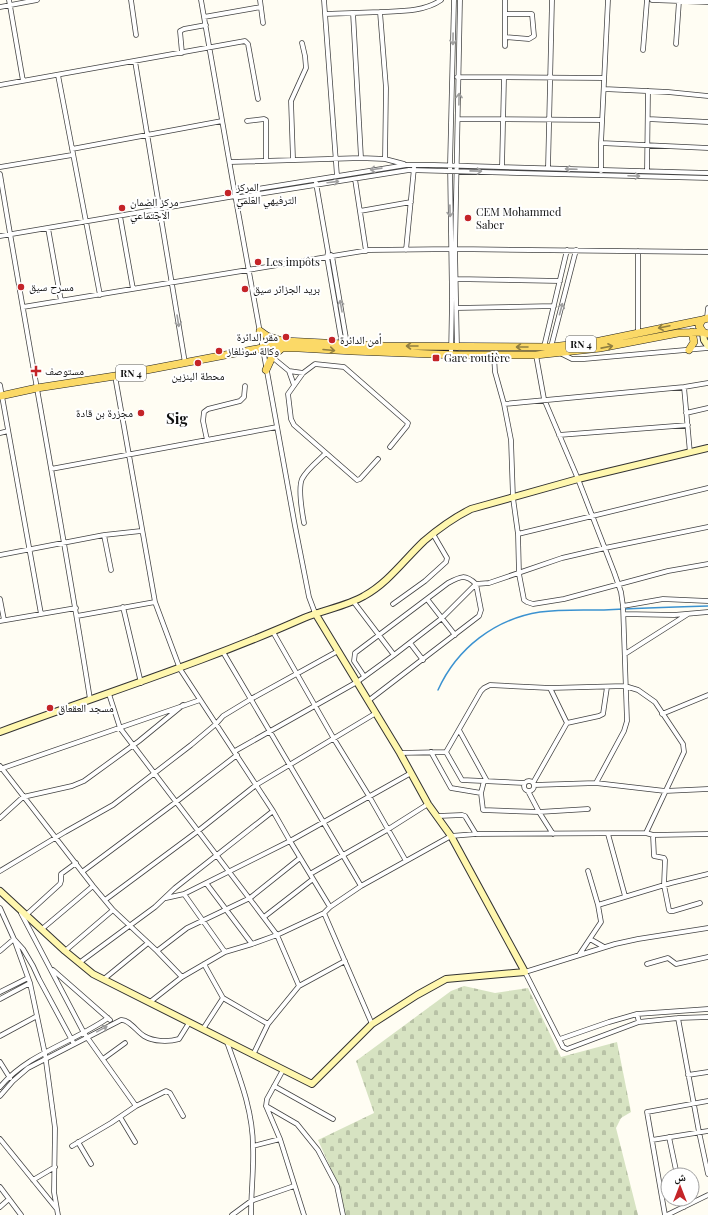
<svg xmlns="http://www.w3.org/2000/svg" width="708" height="1215" font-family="'Playfair Display','Noto Naskh Arabic',serif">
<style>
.cemetery{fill:url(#cemetery-stones)}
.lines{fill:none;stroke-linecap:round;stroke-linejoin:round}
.stream{stroke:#3b92d0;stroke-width:1.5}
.street-casing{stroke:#434343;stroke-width:5.5}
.secondary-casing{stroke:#323232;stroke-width:8}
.primary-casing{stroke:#212121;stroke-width:8}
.street{stroke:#fff;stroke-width:4}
.secondary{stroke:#fff7ae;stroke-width:6}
.primary{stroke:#fbd967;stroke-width:7}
.oneway{stroke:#9f9f9f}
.oneway2{stroke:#917f40}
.poi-dot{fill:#c42428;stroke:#fff;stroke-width:1.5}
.labels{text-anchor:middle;stroke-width:4;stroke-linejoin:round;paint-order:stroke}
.shield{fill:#fff;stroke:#585858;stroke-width:1}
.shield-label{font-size:10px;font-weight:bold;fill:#101010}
.poi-label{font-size:11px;fill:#101010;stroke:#fff;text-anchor:start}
.district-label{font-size:15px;font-weight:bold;fill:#101010;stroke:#fff}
</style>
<defs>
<pattern id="cemetery-stones" width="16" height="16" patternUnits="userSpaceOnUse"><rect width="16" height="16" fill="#d7e3c2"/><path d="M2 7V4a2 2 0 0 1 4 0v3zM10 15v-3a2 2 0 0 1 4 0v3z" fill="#b8c2a6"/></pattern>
</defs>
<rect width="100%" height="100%" fill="#fffdf3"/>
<path class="cemetery" d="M464 986 495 993 528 988 561 1057 617 1042 631 1112 621 1118 616 1128 638 1215H344L340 1189 318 1140 374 1113 356 1061 451 991Z"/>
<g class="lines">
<path class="stream" d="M438 690C457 648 495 619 540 612 561 609 583 610 604 610 639 608 673 607 708 606"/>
<defs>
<path id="street" d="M9 0 23 81
M131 0 136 35
M201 0 236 200 295 526 309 597 315 613
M260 0 263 23
M324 0 337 176
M652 0 708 2
M0 7 37 0
M380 12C399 11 424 12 441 0
M353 13 361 158
M325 14 380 12 386 88 385 159
M204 17 261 7
M505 37 529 39 534 36 532 14H505
M676 44 679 1
M505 46V0
M643 50 647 0
M182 53 180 31 184 29 206 25
M135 61 185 363
M58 75 100 295
M457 77 604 78
M0 85 245 41 248 44 258 99
M604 89 668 92 708 96
M458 119 602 120
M648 119 708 122
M247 121 264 119 266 120V160
M601 143 708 148
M72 149 222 121
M293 159 291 101 306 68 305 56 302 43
M230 162 361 158 385 159 404 164
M0 167 72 155
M502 167 504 78
M548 168 552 0
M601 171V143L608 0
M647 171 648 91
M0 174C29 349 62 523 90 699
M355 179 366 251
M316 183 328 252 327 257 342 344
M235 196 239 192 406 165H434L708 173
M360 211 411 202
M120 216 133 289
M48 228 61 301
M0 236 235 196 240 197 409 170 708 178
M406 250 414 168
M638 251V333
M331 255 332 256 347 344
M456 279 560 281
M23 307 369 250 455 249 708 252
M456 308 554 306
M707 318 708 308
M544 347 567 250
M551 347 576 250
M457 348 455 249 460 0
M560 353 572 359H584L708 348
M451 355 452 300 450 165 454 0
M536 355 544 399 578 479 614 572 621 592 623 606 627 721 624 731 596 783
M494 356 495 372 504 404 511 440 513 498 518 534 519 574 524 600 527 602 533 604 564 599 668 571 708 564
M272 357 289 371 303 373
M289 371 294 385
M115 376 155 602 180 669 273 811 290 841 330 907
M0 385 41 614
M684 387 690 453
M504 404 684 387 708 383
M686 413 708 408
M0 433 8 431
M559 435 688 425
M207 440 203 421 204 412 208 409 240 401 244 397 245 386
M378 459 360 479 357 480 294 425 291 419 288 394 303 373 315 364 344 367 408 423 407 426 390 447
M51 469 277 427
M304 523C302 512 298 488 302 479 307 469 318 461 326 453
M518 534 708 488
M104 535 111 570
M0 555 104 535 141 531
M0 599 4 620
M427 599 455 635
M393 604 425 581 446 562 447 558 433 534
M623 606 663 599 708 601
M123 607 141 683
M624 614 674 615 708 612
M77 616 155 602
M0 621 76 608
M273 632 334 739 369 796 406 861
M410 643 423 660
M223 652 361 886
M625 654 688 614
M364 676 354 661 355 653 448 583C461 576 465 574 476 584L489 583 562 558 605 548 708 527
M109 694 120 728 277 935 299 986
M368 701 479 616 481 610 476 584 442 618 394 655
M662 714 708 695
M567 723 599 716 603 714 607 687
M459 730 487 781
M235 751 357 682 394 655 353 601
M431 752 451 788 481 793 484 781
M446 752 481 691 484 688 490 685 550 688 625 686 638 690 655 702 683 744 684 752 646 833
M400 753 446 752 462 780 525 783
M0 766 93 886 113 910 157 951 182 977
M0 769 200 700
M524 786a5 5 0 1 1 10 0a5 5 0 1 1-10 0Z
M533 783 567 723 550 688
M534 785 596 783 665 791 708 789
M528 791 539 812 553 834
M481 793 483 810 539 812 588 809
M438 816 462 815 465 816 476 834
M0 818 23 797 72 786 84 781 139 741 183 705
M608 834 625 896
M653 835 654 856 664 858 665 860 664 885 669 910 670 911H673L700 903
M0 871 65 832 113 805 191 745 216 724 223 716 251 699 338 651
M588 871 598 905
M82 872 176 802 237 755
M310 874 387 830 428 804
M206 883 252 944
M184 894 225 952
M166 898 184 894 290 841 411 773
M105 900 198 831 256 785 376 713
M0 908 14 939 30 983 45 1054 55 1128 54 1192 58 1215
M21 913 84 1033 136 1106
M324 913 372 1024
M26 915 60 884 61 881V874L76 863
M264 917 313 879
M708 928 638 939 615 944 525 972 563 1047 567 1049 639 1022 678 1018 708 1017
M42 929 93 886
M590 939 604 947
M0 951 14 939 23 949 33 966 39 979 74 1044
M65 951 113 910
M157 951 187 928 250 898 300 858
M579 955 601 922 598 905 671 883 708 874
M79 963 155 907 175 888 273 811
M204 964 223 998 268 1024
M647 964 668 958 676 964 708 957
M53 970 110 1020
M104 979 148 943
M0 992 28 978
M0 999 30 983
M150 1002 182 977 225 952 252 944 277 935 324 913 330 907 361 886 451 836 476 834 646 833 653 835 708 834
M637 1014 708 1009
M678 1018 699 1132 708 1174
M203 1029 223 998
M0 1036 37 1016
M560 1039 609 1022 637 1014 639 1022
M227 1042C239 1076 253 1110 253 1147 254 1169 251 1192 251 1215
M253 1055 268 1024 299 986 345 961
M103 1059 125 1043
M0 1062 10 1078
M283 1070 267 1099 266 1106 280 1139 304 1215
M688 1075 708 1072
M274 1086 333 1119
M0 1087C27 1054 74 1042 108 1018
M0 1096 13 1081 28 1068 121 1020C129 1019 137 1032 144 1036 154 1042 169 1042 179 1039L189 1023
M266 1106 297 1124 318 1150 337 1186 343 1215
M120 1117 135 1142
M669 1137 677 1175
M0 1139 56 1208
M652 1140 708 1131
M78 1142 91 1164
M72 1146 111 1123 136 1106 166 1091 170 1093 183 1116
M253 1146 280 1139
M33 1180 55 1167
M0 1187 21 1215
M683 1199 684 1207
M0 1207 9 1199
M232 1215 251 1201 294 1186
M665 1215 647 1112 708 1101
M667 1215 708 1195"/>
<path id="secondary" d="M703 333 704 340 708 346
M0 732C102 694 205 662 304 618 323 610 347 606 364 596 388 583 404 560 424 541 438 529 455 517 471 509L578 479 708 448
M0 891 65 951 93 974 312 1084 372 1024 417 995 446 979 525 972 451 836 428 804 400 753 315 613"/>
<path id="primary" d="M708 318 702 320 699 326 703 332 708 334
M260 331 267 336 282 341
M264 347 275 342 284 341 384 346 551 347 595 342 702 320
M689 350 694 342 692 332
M266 370 272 357 282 348
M0 396 37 388 115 376 262 348H299L353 351 457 355H536L600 348 678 333 703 332"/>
</defs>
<use href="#street" class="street-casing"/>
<use href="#secondary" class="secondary-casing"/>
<use href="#primary" class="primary-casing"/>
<use href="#street" class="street"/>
<use href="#secondary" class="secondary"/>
<use href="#primary" class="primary"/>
</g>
<defs><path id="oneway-shaft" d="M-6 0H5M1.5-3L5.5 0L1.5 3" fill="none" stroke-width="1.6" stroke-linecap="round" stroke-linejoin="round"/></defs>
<g class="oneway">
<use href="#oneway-shaft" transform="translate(453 39) rotate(91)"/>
<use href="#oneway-shaft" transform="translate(459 99) rotate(-89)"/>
<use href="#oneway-shaft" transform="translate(376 169) rotate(172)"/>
<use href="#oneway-shaft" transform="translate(571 169) rotate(-178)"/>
<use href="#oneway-shaft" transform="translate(476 171) rotate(1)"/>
<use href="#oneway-shaft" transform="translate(634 176) rotate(2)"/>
<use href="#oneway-shaft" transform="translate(333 182) rotate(-7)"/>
<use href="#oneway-shaft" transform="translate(450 211) rotate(89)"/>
<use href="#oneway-shaft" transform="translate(341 306) rotate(-100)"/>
<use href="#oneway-shaft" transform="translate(561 309) rotate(-75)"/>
<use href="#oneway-shaft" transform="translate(178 321) rotate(81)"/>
<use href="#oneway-shaft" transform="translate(102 1029) rotate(-29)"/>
</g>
<g class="oneway2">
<use href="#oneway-shaft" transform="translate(664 327) rotate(168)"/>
<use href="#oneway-shaft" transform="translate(412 346) rotate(-180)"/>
<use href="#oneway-shaft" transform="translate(522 347) rotate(-180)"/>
<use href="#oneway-shaft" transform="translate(607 347) rotate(-11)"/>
<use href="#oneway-shaft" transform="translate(329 350) rotate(5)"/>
</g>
<g class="poi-dot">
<circle cx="228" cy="193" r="4"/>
<circle cx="122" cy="208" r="4"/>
<circle cx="468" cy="218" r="4"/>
<circle cx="258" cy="262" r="4"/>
<circle cx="21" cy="287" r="4"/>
<circle cx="245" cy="289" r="4"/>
<circle cx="286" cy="337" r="4"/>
<circle cx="332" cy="340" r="4"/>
<circle cx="219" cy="351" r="4"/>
<rect x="432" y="354" width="8" height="8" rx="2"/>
<circle cx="198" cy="363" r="4"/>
<path d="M34 365h4v4h4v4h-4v4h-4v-4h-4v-4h4z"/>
<circle cx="141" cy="413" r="4"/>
<circle cx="50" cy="708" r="4"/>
</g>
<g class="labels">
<g class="shield">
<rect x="566" y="336" width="30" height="16" rx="3"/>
<rect x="116" y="365" width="30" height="16" rx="3"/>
</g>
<g class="shield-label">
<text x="581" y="348">RN 4</text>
<text x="131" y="377">RN 4</text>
</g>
<g class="poi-label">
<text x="236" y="191">المركز<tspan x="236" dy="13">الترفيهي العلمي</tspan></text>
<text x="130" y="206">مركز الضمان<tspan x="130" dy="13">الاجتماعي</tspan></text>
<text x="476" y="216">CEM Mohammed<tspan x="476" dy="13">Saber</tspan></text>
<text x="266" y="266">Les impôts</text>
<text x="29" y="291">مسرح سيق</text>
<text x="253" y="293">بريد الجزائر سيق</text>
<text x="278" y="341" text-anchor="end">مقر الدائرة</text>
<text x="340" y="344">أمن الدائرة</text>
<text x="227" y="355">وكالة سونلغاز</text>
<text x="444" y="362">Gare routière</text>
<text x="45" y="375">مستوصف</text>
<text x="198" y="380" text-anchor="middle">محطة البنزين</text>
<text x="133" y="417" text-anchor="end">مجزرة بن قادة</text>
<text x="58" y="712">مسجد العقعاق</text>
</g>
<g class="district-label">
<text x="177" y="424">Sig</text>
</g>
</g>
<g transform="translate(680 1187)"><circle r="19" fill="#ffffff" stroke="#9f9f9f"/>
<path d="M0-3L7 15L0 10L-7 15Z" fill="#c42428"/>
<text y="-6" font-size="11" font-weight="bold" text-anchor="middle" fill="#101010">ش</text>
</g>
</svg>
